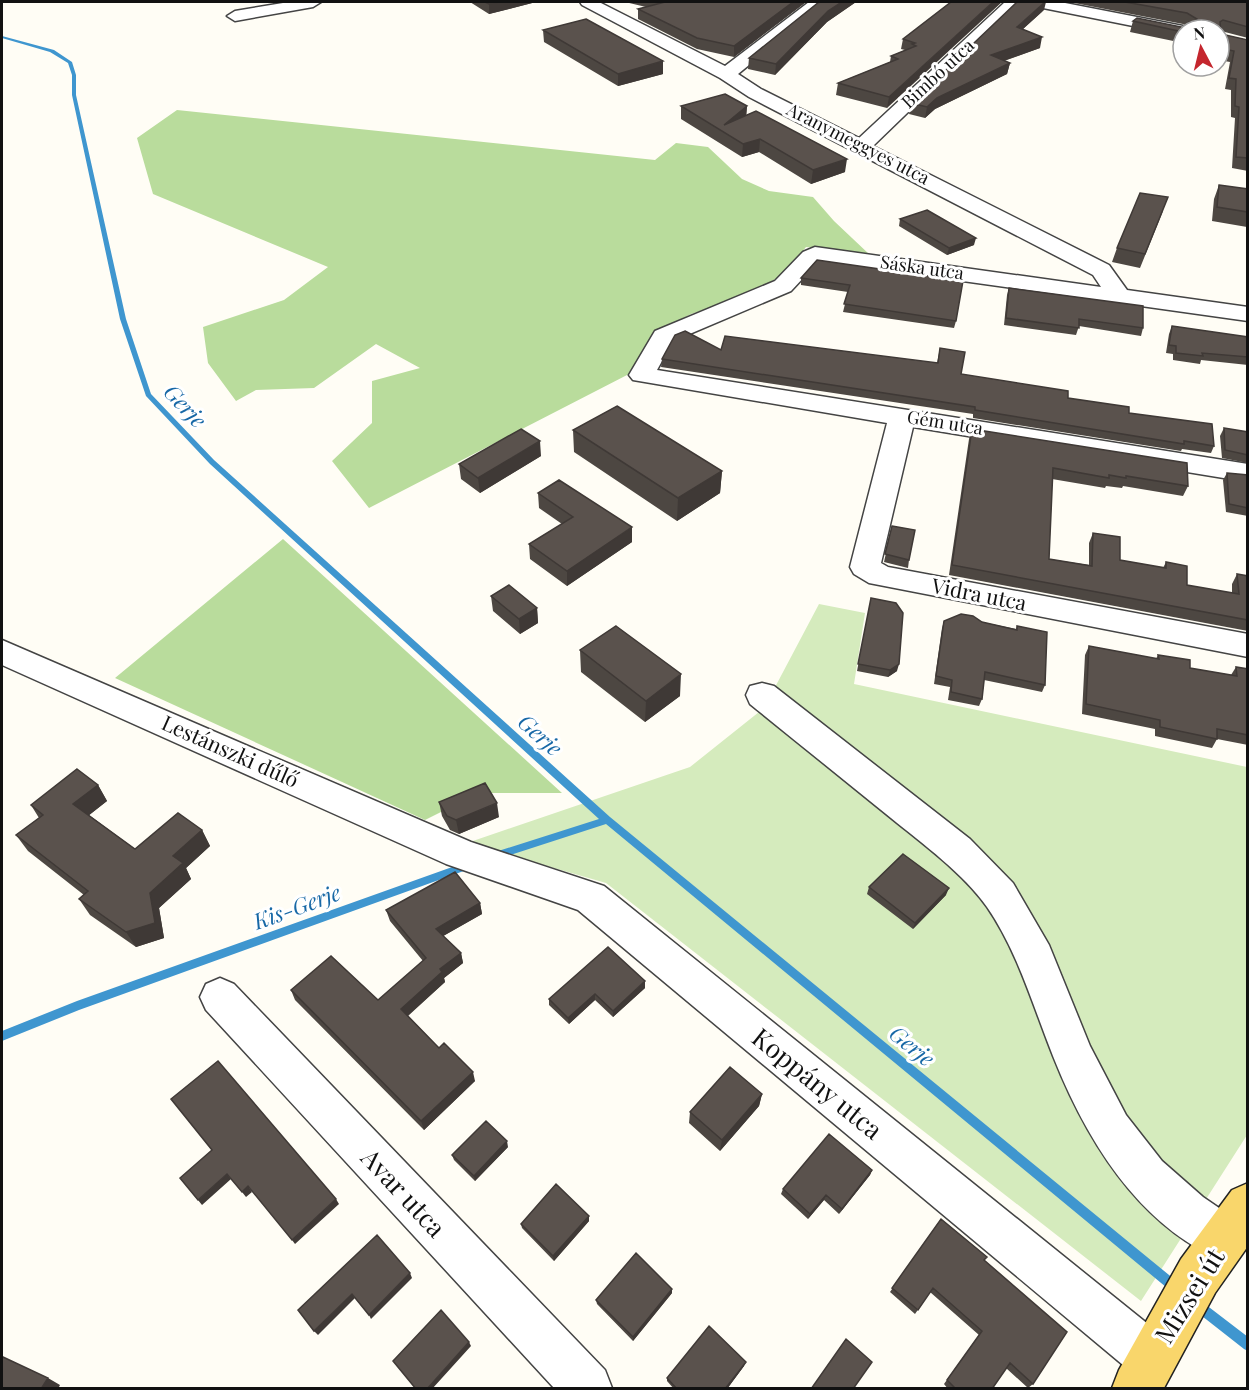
<svg xmlns="http://www.w3.org/2000/svg" width="1249" height="1390" font-family="'Playfair Display',serif">
<style>
.green{fill:#d5ebbd}
.forest{fill:#b9dc9c}
.lines{fill:none;stroke-linecap:round;stroke-linejoin:round}
.stream{fill:#3f96cf;fill-rule:evenodd}
.minor-casing{stroke:#444;stroke-width:3}
.major-casing{stroke:#222;stroke-width:3}
.minor{fill:#fff;fill-rule:evenodd}
.major{fill:#f9d66b;fill-rule:evenodd}
.wall{fill:#4d4742}
.shaded-wall{fill:#3f3936}
.building{fill:#5a524d;stroke:#3f3936;stroke-width:1.5}
.labels{text-anchor:middle;stroke-width:6;stroke-linejoin:round;paint-order:stroke}
.far-street-label{font-size:18px;fill:#111;stroke:#fff}
.street-label{font-size:21px;fill:#111;stroke:#fff}
.water-label{font-size:22px;font-style:italic;fill:#1768a6;stroke:#fff}
.near-street-label{font-size:26px;fill:#111;stroke:#fff}
</style>
<rect width="100%" height="100%" fill="#fffdf5"/>
<path class="green" d="M819 604 865 613 854 684 1247 767V1135L1141 1301 606 883 467 843 690 767 764 708Z"/>
<path class="forest" d="M177 110 655 160 676 143 708 147 742 179 769 191 813 197 834 221 870 255 806 247 783 275 740 298 691 314 653 334 629 374 369 508 332 461 372 423V381L420 368 376 344 314 388 256 390 236 401 208 363 203 327 284 300 328 267 153 194 137 138Z
M283 539 562 793H479L425 820 115 678Z"/>
<g class="lines">
<path class="stream" d="M2 36 54 50 72 62 76 75V95L126 319 151 394 214 460 610 817 1180 1284 1182 1288 1180 1292 1176 1294 1172 1292 606 824 495 860 492 859 490 856 492 853 599 819 210 464 146 396 120 319 72 95V75L68 63 50 52 2 38Z
M469 861 472 862 474 865 472 868 79 1010 2 1041V1031L77 1001Z
M1197 1299 1201 1301 1248 1337V1351L1244 1349 1193 1309 1191 1305 1193 1301Z"/>
<defs>
<path id="minor" d="M289 2H321L313 7 235 21 227 16 235 11Z
M580 2H599L725 66 809 2H826L738 74 761 89 859 138 1005 2H1022L873 146 1109 265 1127 290 1248 307V321L819 261 791 291 673 341 657 370 1248 464V482L913 427 881 563 888 567 1248 634V657L869 583 854 574 850 567 887 423 633 380 629 375 655 331 775 281 803 252 815 247 1101 287 1093 275 749 97 720 78 582 5Z
M1030 2H1060L1183 26 1191 30H1183V36L1038 7Z
M2 640 471 842 604 886 1169 1341 1177 1358 1169 1375 1152 1383 1135 1375 578 910 446 864 2 665Z
M762 683 774 686 970 839 1013 883 1049 945 1090 1046 1126 1115 1162 1161 1203 1197 1241 1223 1248 1237 1241 1255 1225 1262C1138 1226 1086 1139 1053 1056 1033 1006 1018 952 987 907 964 874 923 844 891 818 844 780 797 742 750 704L746 695 750 686Z
M220 978 234 984 605 1370 612 1388H554L206 1010 200 997 206 984Z"/>
<path id="major" d="M1248 1183V1246L1215 1293 1164 1388H1112L1119 1370 1181 1259 1232 1190Z"/>
</defs>
<use href="#minor" class="minor-casing"/>
<use href="#major" class="major-casing"/>
<use href="#minor" class="minor"/>
<use href="#major" class="major"/>
</g>
<path class="wall" d="M470 2H536L489 14Z
M625 2H806L734 57 697 49 638 19V9L646 7Z
M819 2H856L827 22 775 75 748 69 749 58Z
M951 2 887 108 836 95 838 83 890 62 891 56 905 50 901 49 903 39Z
M1069 2H1248V38L1221 31V34L1248 40V171L1232 168 1235 118 1231 117V90L1225 89 1230 62 1219 60V30H1183V43L1130 32 1133 21 1186 28 1187 26 1183 24Z
M1044 10 1023 29 1040 48 1004 61 1010 63 1007 74 935 109 925 118 909 114 911 103Z
M543 30 663 74 618 86 544 42Z
M681 106H747L746 116 845 172 811 184 759 152 742 157 681 119Z
M1219 185 1248 189 1247 227 1212 221 1214 199Z
M1163 211 1140 268 1112 262 1117 248Z
M900 219 974 245 947 255 899 226Z
M817 260 956 321 954 328 843 312 848 292 801 285V278Z
M1009 288 1143 328 1141 336 1079 326 1076 335 1004 325 1007 295Z
M1172 326 1248 337V365L1201 360 1200 364 1173 360V354L1166 353 1169 334Z
M940 348 961 374 1129 413 1214 446 1211 453 1182 449 1181 451 973 418V414L661 367 662 359 721 350 937 363Z
M1224 428 1248 432V463L1222 458 1220 436Z
M972 429 1188 486 1183 496 1123 486 1122 488 1106 486 1105 488 1052 479 1049 559 1089 565V543L1093 533 1120 560 1163 568 1166 562 1187 585 1232 593V584L1237 574 1248 576V631L949 575 969 439Z
M573 430 722 471 720 493 677 521 574 452Z
M541 456 480 493 461 479 459 464Z
M1227 473 1248 475V516L1226 512 1223 480Z
M538 493 632 542 567 586 530 559 529 544 562 524 539 508Z
M892 526 909 560 908 568 884 562Z
M491 596 537 608 538 623 520 634 493 611Z
M871 598 897 671 888 677 857 671Z
M944 621 982 622 1016 629 1017 626 1045 685 1042 692 984 680 982 699 979 706 948 700 950 687 934 684 942 628Z
M1089 646 1156 659 1158 655 1190 668 1231 675 1236 667 1248 669V745L1217 739 1212 748 1155 736V729L1082 714 1085 655Z
M580 650 680 696 645 722 581 672Z
M98 785 107 801 89 815 135 849 202 830 210 846 186 868 191 879 159 908 164 938 136 947 90 915 79 899 84 895 28 851 16 835 39 818 31 805Z
M439 802 499 817 459 834 450 830 442 816Z
M869 887 946 895 913 929 867 894Z
M480 903 482 914 443 936 461 953 463 963 444 978 445 982 408 1016 439 1048 475 1081 424 1130 295 1000 291 990 378 1000 423 961 390 921 386 910Z
M645 988 613 1017 595 1000 569 1024 549 1005V999Z
M762 1094 759 1106 720 1151 689 1123 690 1112Z
M508 1147 475 1181 454 1160 452 1155Z
M872 1170 870 1175 839 1214 824 1200 808 1219 781 1194 783 1189Z
M589 1216V1221L554 1261 522 1228 521 1224Z
M941 1219 984 1260 1033 1384 1028 1388 1006 1368 992 1389H948L944 1384 979 1335 930 1292 915 1314 890 1292Z
M672 1293 633 1341 597 1304 596 1300Z
M744 1366 727 1389H674L667 1381V1378Z"/>
<path class="shaded-wall" d="M499 2H536L489 14V4Z
M793 2H806L734 57V46Z
M842 2H856L827 22 775 75 776 64 828 11Z
M993 2H1002L887 108 889 97Z
M1045 2H1046L1044 10 1014 37 1017 27Z
M1042 37 1040 48 989 66 991 55Z
M663 61V74L618 86V74Z
M1010 63 1007 74 935 109 925 118 927 107 937 98Z
M747 106 746 119 724 125Z
M760 139 759 152 742 157 743 144Z
M847 159 845 172 811 184 813 170Z
M976 238 974 245 947 255 949 248Z
M540 441 541 456 480 493 478 478Z
M722 471 720 493 677 521 678 498Z
M632 527V542L567 586V571Z
M537 608 538 623 520 634 519 619Z
M899 664 897 671 888 677 890 670Z
M681 674 680 696 645 722 646 701Z
M98 785 107 801 83 820 73 804Z
M497 803 499 817 459 834 456 820Z
M202 830 210 846 186 868 191 879 159 908 164 938 136 947 126 932 173 856Z
M949 888 946 895 913 929 915 923Z
M480 903 482 914 438 939 436 929Z
M461 953 463 963 444 978 445 982 404 1019 401 1009 440 969Z
M645 981V988L613 1017V1011Z
M595 994V1000L569 1024 568 1018Z
M473 1072 475 1081 424 1130 421 1121Z
M762 1094 759 1106 720 1151 722 1140Z
M507 1141 508 1147 475 1181 474 1176Z
M872 1170 870 1175 839 1214 842 1209Z
M227 1174 231 1179 202 1205 198 1200Z
M248 1186 252 1192 246 1197 242 1192Z
M826 1195 824 1200 808 1219 810 1214Z
M336 1199 339 1204 295 1244 292 1240Z
M589 1216V1221L554 1261 553 1256Z
M410 1273 412 1278 371 1319 369 1315Z
M672 1289V1293L633 1341V1337Z
M352 1294 355 1298 318 1335 314 1331Z
M469 1342 471 1346 432 1389H427Z
M746 1362 744 1366 727 1389H725Z
M48 1378 60 1385 58 1389H41Z"/>
<path class="building" d="M485 2H499L489 4Z
M665 2H793L734 46 697 38 638 9Z
M819 2H842L828 11 776 64 749 58Z
M951 2H993L889 97 838 83 898 59 891 56 916 46 912 44 915 43 903 39Z
M1017 2H1045L1017 27 1042 37 991 55 1010 63 937 98 927 107 911 103Z
M1125 2H1248V27L1223 20 1220 22 1221 34 1248 40V158L1236 157 1239 107 1235 106 1236 79 1229 78 1234 51 1219 48V30H1183V32L1133 21 1137 18 1186 28 1189 22H1195L1197 19 1187 13Z
M586 19 663 61 618 74 543 30Z
M725 94 747 106 724 125 756 111 847 159 813 170 760 139 743 144 681 106Z
M1219 185 1248 189V212L1217 207Z
M1140 193 1168 197 1145 254 1117 248Z
M927 210 976 238 949 248 900 219Z
M817 260 963 281 956 321 844 304 850 285 801 278Z
M1009 288 1143 306V328L1079 319V328L1006 318Z
M1172 326 1248 337V357L1202 353 1203 356 1176 353V346L1169 345Z
M685 331 721 350 725 336 938 363 940 348 965 352 961 374 1068 391V398L1129 407V413L1212 424 1214 446 1184 441V444L975 410V407L662 359 675 335Z
M617 406 722 471 678 498 573 430Z
M1224 428 1248 432V455L1225 450Z
M521 429 540 441 478 478 459 464Z
M972 429 1187 463 1188 486 1126 476V478L1109 475V478L1053 468 1049 559 1092 566 1093 533 1120 537V560L1166 568V562L1187 566V585L1239 594 1237 574 1248 576V620L952 565Z
M1227 473 1248 475V508L1229 504Z
M559 480 632 527 567 571 529 544 573 517 538 493Z
M892 526 915 530 909 560 885 554Z
M509 585 537 608 519 619 491 596Z
M871 598 896 603 903 613 899 664 890 670 858 664Z
M961 614 973 616 982 622 1017 630V626L1047 632 1045 685 985 672 982 699 951 692 952 680 936 676 944 621Z
M616 626 681 674 646 701 580 650Z
M1089 646 1159 659 1158 655 1190 660V668L1237 676 1236 667 1248 669V735L1217 729V739L1160 727V720L1086 704Z
M77 769 98 785 73 804 135 849 178 813 202 830 173 856 183 863 150 893 155 923 126 932 79 899 88 891 16 835 43 815 31 805Z
M485 783 497 803 456 820 447 816 439 802Z
M903 854 949 888 915 923 869 887Z
M455 872 480 903 436 929 461 953 440 969 442 972 401 1009 439 1048 444 1043 473 1072 421 1121 291 990 331 956 378 1000 426 958 386 910Z
M608 947 645 981 613 1011 595 994 568 1018 549 999Z
M218 1061 336 1199 292 1240 248 1186 242 1192 227 1174 198 1200 180 1178 212 1150 171 1099Z
M730 1067 762 1094 722 1140 690 1112Z
M486 1121 507 1141 474 1176 452 1155Z
M829 1134 872 1170 842 1209 826 1195 810 1214 783 1189Z
M556 1184 589 1216 553 1256 521 1224Z
M941 1219 987 1257 984 1260 1067 1332 1033 1384 1010 1363 992 1389H956L947 1380 982 1331 933 1288 918 1310 892 1288Z
M377 1235 410 1273 369 1315 352 1294 314 1331 298 1310Z
M636 1253 672 1289 633 1337 596 1300Z
M441 1310 469 1342 427 1389H416L393 1361Z
M709 1326 746 1362 725 1389H677L667 1378Z
M846 1339 872 1362 853 1389H811Z
M3 1357 48 1378 41 1389H2V1359Z"/>
<g class="labels">
<g class="far-street-label">
<text transform="translate(938 74) rotate(-43)" y="6">Bimbó utca</text>
<text transform="translate(858 144) rotate(27)" y="6">Aranymeggyes utca</text>
<text transform="translate(922 268) rotate(8)" y="6">Sáska utca</text>
<text transform="translate(945 423) rotate(9)" y="6">Gém utca</text>
</g>
<g class="street-label">
<text transform="translate(979 595) rotate(11)" y="7">Vidra utca</text>
<text transform="translate(230 752) rotate(24)" y="7">Lestánszki dűlő</text>
</g>
<g class="water-label">
<text transform="translate(185 406) rotate(47)" y="8">Gerje</text>
<text transform="translate(540 735) rotate(42)" y="8">Gerje</text>
<text transform="translate(297 907) rotate(-20)" y="8">Kis-Gerje</text>
<text transform="translate(912 1046) rotate(39)" y="8">Gerje</text>
</g>
<g class="near-street-label">
<text transform="translate(817 1084) rotate(39)" y="9">Koppány utca</text>
<text transform="translate(403 1193) rotate(47)" y="9">Avar utca</text>
<text transform="translate(1190 1296) rotate(-58)" y="9">Mizsei út</text>
</g>
</g>
<rect width="1249" height="1390" fill="none" stroke="#111111" stroke-width="6"/>
<g transform="translate(1201 48) rotate(353)"><circle r="28" fill="#ffffff" stroke="#a0a0a0" stroke-width="1.5"/>
<path d="M0-4.5L10 22L0 15L-10 22Z" fill="#c4262e"/>
<text y="-9" font-size="16" font-weight="bold" text-anchor="middle" fill="#111111">N</text>
</g>
</svg>
